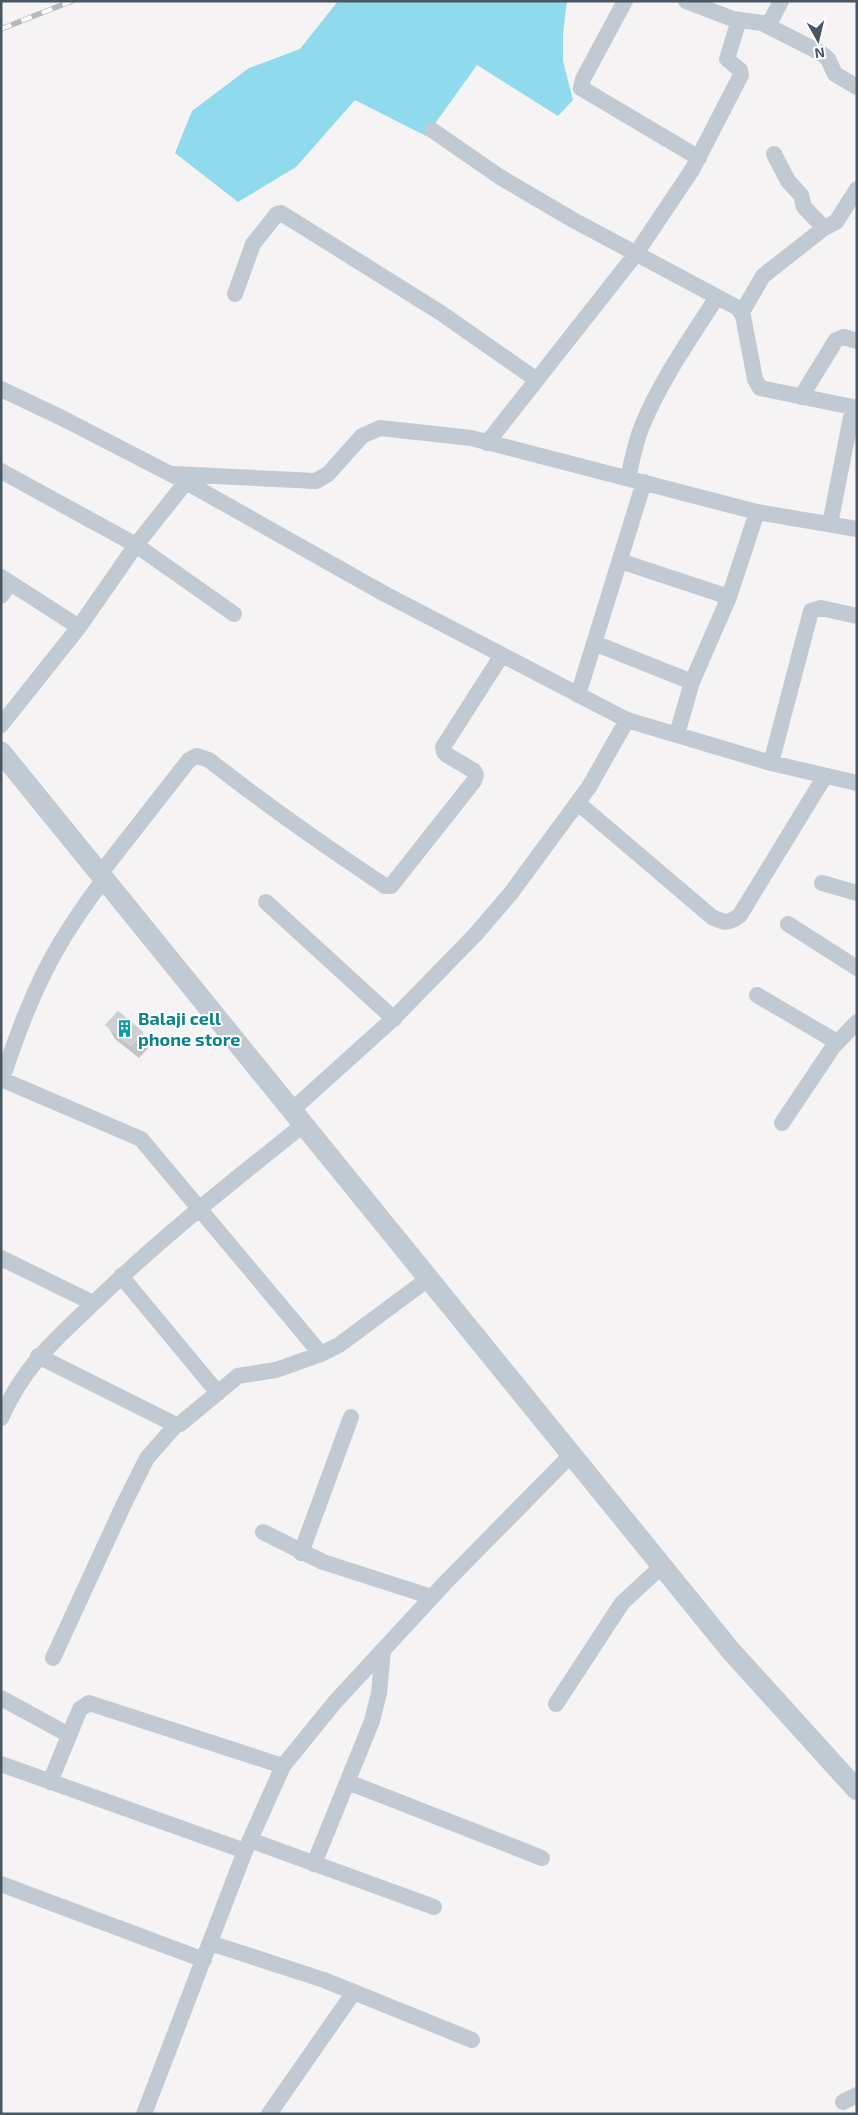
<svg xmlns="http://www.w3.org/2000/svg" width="858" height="2115" font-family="'Exo 2',sans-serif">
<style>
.water{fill:#90daee}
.shadow{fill:#0003}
.building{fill:#cdcfd5;stroke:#d7d9de}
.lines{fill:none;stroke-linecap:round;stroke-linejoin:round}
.minor{stroke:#c1cad2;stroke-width:16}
.tertiary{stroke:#c1cad2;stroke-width:21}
.rail-casing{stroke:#b5b8bd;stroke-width:5.5}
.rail{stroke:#fff;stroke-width:4;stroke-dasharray:11;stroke-linecap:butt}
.labels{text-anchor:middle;stroke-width:4;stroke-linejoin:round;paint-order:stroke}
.culture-label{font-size:18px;font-weight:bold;fill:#0d838f;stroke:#fff;text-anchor:start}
</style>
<rect width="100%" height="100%" fill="#f5f3f3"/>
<path class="water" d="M338 1H567L563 34V61L573 100 558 116 477 65 426 136 355 100 296 167 238 202 175 153 192 111 249 68 300 49Z"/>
<path class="shadow" d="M107 1025 142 1033 150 1046 139 1058 115 1039Z"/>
<path class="building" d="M118 1011 143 1032 131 1046 105 1025Z"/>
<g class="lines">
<path class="minor" d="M625 1 583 79 581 88 699 158
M686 1 733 19 762 23 821 53 828 59 835 74 857 87
M768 26 781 1
M432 130 500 177 575 221 738 308 743 316 755 379 760 388 857 408
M774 154 788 181 801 195 804 207 824 228
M235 294 253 244 277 214 281 213 441 313 537 380
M742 312 763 276 824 228 836 222 857 189
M1 389 62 418 186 482 383 593 627 720 771 763 857 783
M801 397 836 340 844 337 857 341
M487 443 635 255 692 170 741 75 740 70 727 59 739 20
M1 471 136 545 234 614
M174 474 316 481 328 474 362 436 380 428 471 438 757 512 857 529
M628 478C632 461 635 443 642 426 661 380 690 339 717 297
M830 524 853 407
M620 561 729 597
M1 577 79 627
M1 596 10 583
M594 643 692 682
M578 695 644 482
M1 725 79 627 136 545 186 482
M677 734 692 682 729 597 757 512
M771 763 811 611 821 608 857 616
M578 803 712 917C724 923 729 924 740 915L825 776
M100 874 189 760 197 756 209 760C266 805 325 846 385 886H391L474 781 476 775 474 771 447 755 444 752 443 747 502 655
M822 883 857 893
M266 902 394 1019
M788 924 857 968
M757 995 837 1042
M1 1079 141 1139 321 1354
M2 1079C18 1032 35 985 61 942 74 920 89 899 104 879
M292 1110 393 1019 475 935 511 893 589 787 627 720
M782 1123 833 1047 857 1022
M1 1258 93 1303
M121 1276 218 1393
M38 1356 176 1425 180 1424 238 1376 276 1370 321 1354 339 1345 428 1279
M1 1418C25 1364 56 1339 98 1299 163 1236 233 1181 303 1125
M263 1532 323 1562 432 1597
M301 1553 351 1417
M53 1658 123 1506 147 1458 176 1425
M1 1698 69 1735
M556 1704 622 1603 662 1566
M1 1764 245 1851
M50 1782 80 1709 89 1703 283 1766
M348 1782 542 1858
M250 1840 434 1907
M314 1864 372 1721 379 1693 383 1650
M1 1884 204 1960
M210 1943 324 1980 472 2040
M843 2102 857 2095
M144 2114 245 1851 283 1766 335 1702 445 1583 571 1455
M269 2114 354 1992"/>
<path class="tertiary" d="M1 752 731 1651 857 1790"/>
<defs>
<path id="rail" d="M1 29 72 1"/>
</defs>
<use href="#rail" class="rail-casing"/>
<use href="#rail" class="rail"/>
</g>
<defs>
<symbol id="building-bare" viewBox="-9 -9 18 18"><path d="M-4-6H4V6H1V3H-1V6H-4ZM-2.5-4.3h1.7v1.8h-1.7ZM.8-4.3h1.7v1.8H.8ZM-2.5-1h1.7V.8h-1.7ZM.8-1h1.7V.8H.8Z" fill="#0f9aa8" stroke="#fff" stroke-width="2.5" paint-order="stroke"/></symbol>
</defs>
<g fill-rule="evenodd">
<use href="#building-bare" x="112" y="1016" width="25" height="25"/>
</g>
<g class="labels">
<g class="culture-label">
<text x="138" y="1025">Balaji cell<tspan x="138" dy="21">phone store</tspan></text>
</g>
</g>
<rect width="858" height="2115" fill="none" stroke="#4a5661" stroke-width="5"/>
<g transform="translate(818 40) rotate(172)" stroke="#ffffff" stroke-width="4" paint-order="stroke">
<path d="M0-4L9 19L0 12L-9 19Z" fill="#4a5661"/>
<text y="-8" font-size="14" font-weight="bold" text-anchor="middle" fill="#4a5661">N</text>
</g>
</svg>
